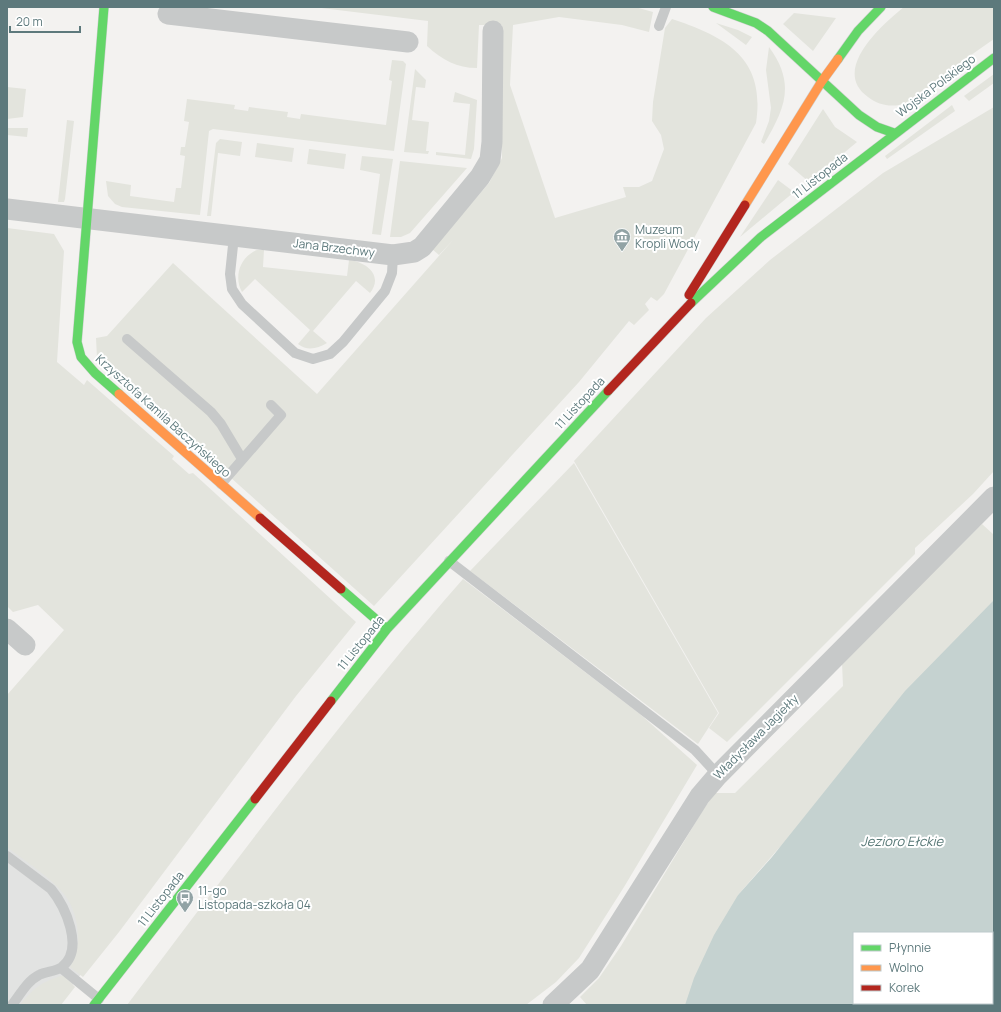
<svg xmlns="http://www.w3.org/2000/svg" width="1001" height="1012" font-family="Manrope,sans-serif">
<style>
.built{fill:#e2e3e2}
.green{fill:#e3e4dd}
.water{fill:#c5d2d0;fill-rule:evenodd}
.lines{fill:none;stroke-linecap:round;stroke-linejoin:round}
.fast-casing{stroke:#cecfcf;stroke-width:10}
.slow-casing{stroke:#cecfcf;stroke-width:10}
.jam-casing{stroke:#cecfcf;stroke-width:10}
.lane{stroke:#c7c9c9;stroke-width:10}
.street{stroke:#c7c9c9;stroke-width:21}
.fast{stroke:#63d668;stroke-width:9}
.slow{stroke:#ff974d;stroke-width:9}
.jam{stroke:#b3261e;stroke-width:9}
.labels{text-anchor:middle;stroke-width:4;stroke-linejoin:round;paint-order:stroke}
.street-label{font-size:12px;fill:#5d797c;stroke:#fff}
.poi-label{font-size:12px;fill:#5d797c;stroke:#fff;text-anchor:start}
.water-label{font-size:13px;font-style:italic;fill:#587977;stroke:#fff}
</style>
<rect width="100%" height="100%" fill="#f3f2f0"/>
<path class="built" d="M7 724 115 932 56 1005H7Z"/>
<path class="green" d="M313 7H635L653 12 649 32 622 25 559 17 513 25 510 85 555 218 626 197 623 187H639L652 181 664 149 661 135 652 121 653 102 665 28 672 19C726 37 766 58 756 123L664 294 657 301 651 297 645 304 649 310 634 325 629 321 579 382 374 606 97 358 96 338 107 336 173 263 317 394 453 240 439 255 432 249 489 183 502 158V25H479L477 68C457 68 442 60 427 46L428 21Z
M904 7H994V39C977 51 959 63 942 76 929 87 916 101 899 105 888 107 877 104 868 97 830 70 883 24 904 7Z
M794 13 836 18 813 51 783 24Z
M716 23 738 30 752 37 746 45Z
M769 47C796 84 785 108 764 144L761 142 769 121 771 108 766 70Z
M392 60 403 61 406 64 394 151 213 129 209 131 200 215 122 207 115 204 108 196 106 181 131 185 130 196 174 202 176 188H181L185 156 180 155 181 147H185L189 122 184 121 187 99 235 105 234 109 248 111 249 107 288 112 287 117 300 119 301 114 386 125 392 81 389 80Z
M415 69 426 80 425 88 416 87 412 120 429 122 426 151H429L428 154 404 152Z
M994 74V83L969 101 964 96Z
M7 87 26 89 23 117 7 119Z
M455 92 477 100 474 149 471 159 436 155V152L465 155 470 104 453 102Z
M952 105 955 111 887 159 885 156Z
M994 107V471L973 494 915 548V554L727 742 709 728 719 713 574 461 706 318 770 260 883 173Z
M823 109 835 127 857 142 809 182 788 164Z
M67 120 74 121 65 199 64 202H58Z
M7 128H28L27 137 7 135Z
M220 139 242 142 240 156 218 153 211 216H207L216 143Z
M257 143 294 148 292 162 255 157Z
M309 149 346 154 344 169 307 164Z
M362 156 393 159 381 235 372 234 380 174 360 170Z
M400 161 467 168 410 233 401 237H390Z
M778 180 794 192 740 237Z
M7 228 54 234 64 251 57 362 84 385 87 380 174 456 172 459 189 474 193 473 356 622 296 696 119 932 83 977 70 967C83 947 79 912 64 894 48 875 26 862 7 847V695L64 630 38 605 13 612 7 606Z
M257 250H264L263 267 347 276 349 260C366 262 384 275 370 293L356 281 313 331 327 343C317 349 307 351 298 344L310 330 255 279 242 292C233 276 241 256 257 250Z
M574 463 718 713 698 744 470 571Z
M982 524 994 535V658L778 849 738 895 711 1005H587L580 997 599 978 621 946 703 810 715 793H735L843 686 842 663Z
M463 579 640 714 697 765 624 887 579 958 556 982 526 1005H127C236 861 344 715 463 579Z
M64 975 75 987 61 1005H20C34 987 42 982 64 975Z"/>
<path class="water" d="M994 600V1005H685L694 978 714 935 738 895 772 857 905 691ZM854 933H992V1003H854Z"/>
<g class="lines">
<defs>
<path id="fast" d="M104 7 77 342 81 357 95 373 119 394
M713 7 756 23 768 31 859 115 877 127 894 133
M838 59 858 31 881 7
M691 303 761 237 994 58
M341 589 387 629
M331 701 387 629 608 391
M94 1005 255 799"/>
<path id="slow" d="M745 205 822 81 838 59
M119 394 260 518"/>
<path id="jam" d="M689 295 745 205
M608 391 691 303
M260 518 341 589
M255 799 331 701"/>
</defs>
<use href="#fast" class="fast-casing"/>
<use href="#slow" class="slow-casing"/>
<use href="#jam" class="jam-casing"/>
<path class="lane" d="M659 26 666 7
M234 236 230 274 232 289 242 304 295 353 313 359 330 354 343 342 385 291 392 273 393 255
M127 339 211 412 221 424 242 459
M221 484 281 415 271 405
M449 561 695 750 718 775
M7 856 51 889C65 906 85 949 62 967 55 972 46 971 39 975 27 981 20 995 12 1005
M61 968 99 999"/>
<path class="street" d="M168 14 408 42
M7 209 393 255 414 252 422 247 480 177 490 160 492 142 493 31
M7 629 25 645
M553 1005 590 970 700 796 718 775 994 497"/>
<use href="#fast" class="fast"/>
<use href="#slow" class="slow"/>
<use href="#jam" class="jam"/>
</g>
<defs>
<symbol id="museum-pin" viewBox="-11 -11 22 30"><path d="M0 17L-7.5 6A9.5 9.5 0 1 1 7.5 6Z" fill="#92a3a5" stroke="#fff"/><path d="M0-6L6-3V-2H-6V-3ZM-5-1h2V3h-2ZM-1-1h2V3h-2ZM3-1h2V3H3ZM-6 4H6V6H-6Z" fill="#fff"/></symbol>
<symbol id="bus-pin" viewBox="-11 -11 22 30"><path d="M0 17L-7.5 6A9.5 9.5 0 1 1 7.5 6Z" fill="#92a3a5" stroke="#fff"/><path d="M-5-6H5V4H4V6H2V4H-2V6H-4V4H-5ZM-3.5-4V0h7V-4ZM-3.5 1.2v1.5H-2V1.2ZM2 1.2v1.5H3.5V1.2Z" fill="#fff"/></symbol>
</defs>
<g fill-rule="evenodd">
<use href="#museum-pin" x="612" y="227" width="20" height="27"/>
<use href="#bus-pin" x="175" y="888" width="20" height="27"/>
</g>
<g class="labels">
<g class="street-label">
<text transform="translate(936 86) rotate(-37)" y="4">Wojska Polskiego</text>
<text transform="translate(820 176) rotate(-38)" y="4">11 Listopada</text>
<text transform="translate(334 248) rotate(7)" y="4">Jana Brzechwy</text>
<text transform="translate(580 403) rotate(-47)" y="4">11 Listopada</text>
<text transform="translate(163 416) rotate(42)" y="4">Krzysztofa Kamila Baczyńskiego</text>
<text transform="translate(361 643) rotate(-51)" y="4">11 Listopada</text>
<text transform="translate(756 737) rotate(-45)" y="4">Władysława Jagiełły</text>
<text transform="translate(161 899) rotate(-52)" y="4">11 Listopada</text>
</g>
<g class="poi-label">
<text x="635" y="234">Muzeum<tspan x="635" dy="14">Kropli Wody</tspan></text>
<text x="198" y="895">11-go<tspan x="198" dy="14">Listopada-szkoła 04</tspan></text>
</g>
<g class="water-label">
<text x="902" y="846">Jezioro Ełckie</text>
</g>
</g>
<rect width="1001" height="1012" fill="none" stroke="#5d797c" stroke-width="16"/>
<rect x="853" y="932" width="140" height="72" fill="#ffffff" stroke="#bec9cb"/>
<rect x="861" y="945" width="20" height="6" fill="#63d668" stroke="#bec9cb"/>
<text x="889" y="952" font-size="12" fill="#5d797c">Płynnie</text>
<rect x="861" y="965" width="20" height="6" fill="#ff974d" stroke="#bec9cb"/>
<text x="889" y="972" font-size="12" fill="#5d797c">Wolno</text>
<rect x="861" y="985" width="20" height="6" fill="#b3261e" stroke="#bec9cb"/>
<text x="889" y="992" font-size="12" fill="#5d797c">Korek</text>
<path d="M10 26v6h70v-6" fill="none" stroke="#5d797c" stroke-width="2"/>
<text x="16" y="26" font-size="12" fill="#5d797c" stroke="#ffffff" stroke-width="3" paint-order="stroke">20 m</text>
</svg>
